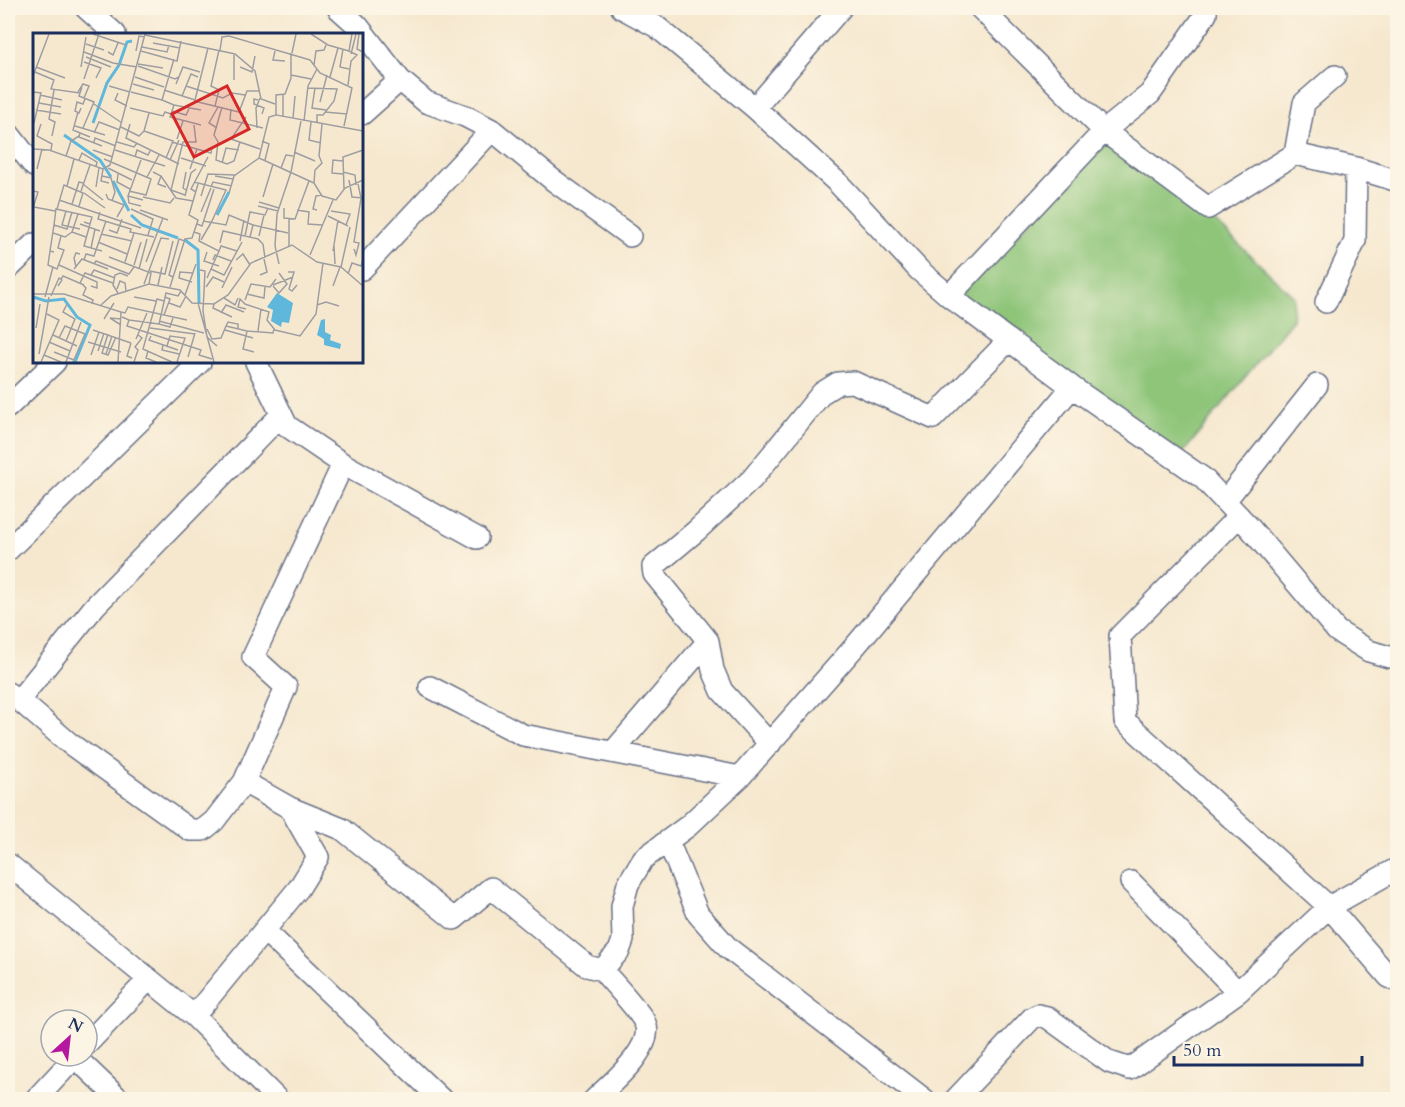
<svg xmlns="http://www.w3.org/2000/svg" width="1405" height="1107" font-family="Cardo,serif">
<style>
.green{fill:#8ec579;stroke:#547a6c;stroke-width:1.5}
.lines{fill:none;stroke-linecap:round;stroke-linejoin:round}
.street-casing{stroke:#687086;stroke-width:24}
.street{stroke:#fff;stroke-width:21}
.inset-river{fill:none;stroke:#5fb7dc;stroke-width:3}
.inset-road{fill:none;stroke:#9e9ea2;stroke-width:1.5}
.view{fill:#d62828;fill-opacity:0.15;stroke:#d62828;stroke-width:3}
.inset-edge{fill:none;stroke:#1b2f5e;stroke-width:3}
</style>
<rect width="100%" height="100%" fill="#fcf5e5"/>
<filter id="ink" filterUnits="userSpaceOnUse"><feTurbulence type="fractalNoise" baseFrequency=".0167" numOctaves="2"/><feDisplacementMap in="SourceGraphic" scale="12" xChannelSelector="R" yChannelSelector="G"/><feConvolveMatrix kernelMatrix="1 2 1 2 8 2 1 2 1" color-interpolation-filters="sRGB"/></filter>
<filter id="wash" filterUnits="userSpaceOnUse"><feTurbulence type="fractalNoise" baseFrequency=".008" numOctaves="4" result="noise"/><feDisplacementMap in="SourceGraphic" scale="24" xChannelSelector="R" yChannelSelector="G"/><feGaussianBlur stdDeviation="1.35" result="paint"/><feColorMatrix in="noise" values="0 0 0 0 0 0 0 0 0 0 0 0 0 0 0 0 0 1.4 0 .05"/><feComposite in="paint" operator="in"/></filter>
<g filter="url(#wash)">
<rect width="100%" height="100%" fill="#f6e8cf"/>
<path class="green" d="M1105 143 1211 218 1294 297 1292 320 1182 454 959 296Z"/>
</g>
<g filter="url(#ink)">
<g class="lines">
<defs>
<path id="street" d="M86 8 115 34
M338 8 357 25 400 80 426 102 465 116 492 130 553 180 630 236
M622 8 657 27 755 108 838 183 919 270 949 296 1072 387 1203 478 1250 528 1337 631 1369 651 1389 657H1398
M980 8 1104 131 1208 208 1295 154 1356 168 1398 181
M755 108 841 8
M362 114 400 80
M8 133 34 166
M1295 154 1304 103 1335 76
M8 269 34 244
M362 269 492 130
M949 296 1104 131 1150 94 1206 14V8
M1326 302 1355 241 1356 168
M256 362 287 426 343 464 477 538
M8 407 55 362
M1225 501 1317 385
M1239 516 1120 636 1125 721 1329 907 1389 977 1398 981
M8 550 200 362
M430 687 523 735 740 777
M8 693 19 700 69 743 190 830H203L214 821 244 782 286 687 253 657 343 464
M19 700 95 606 281 415
M770 744 722 691 713 670 708 641 654 574 653 567 696 531 752 479 822 393 838 383 853 382 933 418 1009 340
M613 752 708 641
M244 782 290 808 342 829 454 919 491 888 587 966 602 970
M668 841 698 914 728 948 925 1100
M8 864 194 1016 278 1100
M1131 882 1238 992
M265 931 442 1100
M194 1016 299 888 318 857 290 808
M87 1044 149 979
M75 1057 120 1100
M35 1100 76 1056
M594 1100C610 1084 658 1046 644 1021 636 1007 614 984 602 970L619 951 623 940 622 906 628 884 643 859 688 826 740 777 857 644 1072 387
M955 1100 1032 1018 1038 1015 1047 1017 1109 1062 1130 1069 1238 992 1329 907 1398 868"/>
</defs>
<use href="#street" class="street-casing"/>
<use href="#street" class="street"/>
</g>
</g>
<g transform="translate(33 33)">
<rect width="330" height="330" fill="#f6e8cf"/>
<path d="M244 260 260 270 256 290 249 289 248 294 238 288 240 277 234 274ZM292 286V299L298 302 297 307 308 311 307 316 291 312V306L284 302 288 287Z" fill="#5fb7dc"/>
<path class="inset-river" d="M60 90 74 50 86 32 94 9 99 8M31 102 67 127 78 144M80 148 96 178M98 182 109 192 145 205M184 182 196 159M152 207 165 217 166 270M0 264 13 268 31 266 44 284 57 292 42 329"/>
<path class="inset-road" d="M60 1 93 12M278 1 295 12 316 18 319 1M326 1 324 16 330 19M112 2 202 21 222 38 228 66 242 71M120 10 147 15M53 11 71 17M109 14 134 19 136 12M310 16 307 34 316 36M187 17 189 4 196 3 277 27 287 40 319 55 311 93M103 18 106 3 112 4M108 18 144 28 148 8M242 18 240 27 252 28M51 19 80 30 104 34M75 19 80 22 85 10M258 20V45L252 61 243 62V82L330 98M259 20 263 1M318 21 323 1M53 24 78 34M141 26 129 67 141 72 137 84 168 92M51 29 68 35 63 45M105 31 130 35M281 32 283 18 291 17 293 12M105 33 142 46 146 44M3 34 32 45M48 34 53 4M207 34 219 39 222 23M2 39 21 47 18 56 47 60M258 42 278 46M0 43 16 1M102 44 131 54M297 44 305 15M51 46 66 1M201 47V22M100 51 121 57M143 51 150 34 167 39M315 52 318 28 324 22 316 18M76 53 97 59M153 53 190 65 199 60 212 62M49 54 46 63 61 69 50 95M275 55 304 56 301 68 290 82H284V90M282 55 279 75 293 77M131 57 162 67 175 15M0 59 8 60 1 90M45 59 50 51 56 53 51 65M98 59 129 67M85 60 82 67 94 73M7 62 29 67M250 62V84M149 63 158 41 165 44M225 67 221 66V71L231 75 229 81M161 68 206 79 214 58H226M287 69 294 42M6 70 28 74M61 71 89 90M141 72 168 77M182 73 186 57 178 53 186 17M189 74 181 102 185 109 183 127 194 131 201 128 207 109M48 75 46 80 42 78 44 69 50 71 52 66M97 75 130 83 132 79 138 81M198 76 197 87 230 95M3 77 28 81M139 78 153 82 156 76M45 79 40 97 57 104M292 79 314 81M116 80 111 98 140 108 133 125M213 84 198 106 227 116M260 85 262 63M271 88 275 53 284 36M278 89 276 107 288 110M8 91 4 103 19 111 18 117M97 91 93 105 146 131M42 93 72 102M88 94 106 103 111 98M184 95 176 90 185 74M224 95 223 75 227 65M47 100 46 104 69 113M61 100 66 89 87 97M19 103 22 89 16 86 21 57M144 106 150 88M229 108 236 111 232 127M61 109 62 105 83 113M84 109 101 114 104 110M139 109 178 120 179 115M0 116 16 117 70 136 77 132 112 1M60 117 80 124M82 117 132 133M261 119 282 128M33 123 38 108 46 103M102 124 104 117 115 122 117 118M148 125 173 133M226 125 281 150 282 137 289 130 286 123 289 91M71 126 118 146 113 162 96 158M46 127 49 120 64 129 63 134M108 127 95 163 110 167M137 127 146 107M310 128 300 127 299 140 310 141M189 130 193 115 206 117M75 135 99 147M248 135 253 122 260 123M4 136 9 116M70 136 68 148 76 150M157 136 164 116M120 139 128 143 125 151 133 154M153 139 150 155 153 157M310 139 322 142 323 152M85 141 84 149 97 156M69 143 78 145 82 159 79 168M128 143 143 165 160 168M182 143 200 146M114 144 126 122M316 147 319 164 330 165M161 149 193 157 179 188M281 150 289 163 303 167 312 155 330 147M50 151 70 167M34 153 41 126M63 154 66 135M178 154 180 149 199 153M311 156 310 124 330 117M0 158 5 159 0 175M48 158 57 132M163 159 158 156 175 124M51 160 72 175M196 160 201 143 226 125 236 84 243 82M73 161 75 166 91 172 84 184M152 162 138 157 150 109H163L161 92M95 163 96 170 108 173M152 163 158 140 163 136M168 163 175 141 202 142M110 164 137 170 141 165M230 164 240 131M26 167 108 195M226 169 246 175M39 171 46 149 50 150M225 173 245 178M1 174 22 178M251 175V185L262 186 276 148M24 176 31 152 50 160 46 173M98 176 120 186 115 202M107 177 135 187M264 177 276 179 275 191 289 192M284 177 280 176 283 163 289 162M33 178 29 192 47 196M298 178 317 181 313 192M67 179 65 186 98 196 97 199 121 204M168 179 178 155M45 181 39 199 53 204M295 183 315 193M256 185V213M170 188 193 192 196 182 220 192M51 189 57 191 51 213 69 218M47 191 67 198M164 191 169 193 181 156M21 192 23 176 59 184 57 191M76 197 84 200 89 186M161 199 167 201 166 208 186 218 174 245M20 200 32 204 39 199M68 201 99 208M212 203 217 179 232 182 235 175M226 203 231 182M217 204 220 192 255 200M168 207 179 188M207 208 211 187M65 209 94 221M187 210 190 198 225 206 230 211 232 225M301 213 302 231M58 215 62 196M321 216 323 222 326 210 321 209 328 165 325 151M17 218 15 232 24 236 31 217 25 215 28 203M186 218 188 213 204 218M300 218 305 187M21 219 17 218 21 192 34 196 39 179M174 219 171 228 186 233M277 222 300 167M76 224 118 240 116 251M51 227 53 221 61 223 73 188M180 227 182 222 198 228M203 227 210 221 217 232M92 229 101 200M113 229 130 185M61 231 63 228 96 241 101 234M246 231 242 213 244 181 258 139 268 88M26 232 64 249V255L58 253M101 232 108 209M43 234 41 225 43 220 47 221M308 234 317 194M41 236 49 226 75 236M106 236 114 206M178 236 191 242 209 209M167 237 172 238 170 278 174 304 184 313M117 238 132 241 140 208M255 239H261L256 256 259 258 264 252M315 241 319 230 328 233 330 227M58 242 61 237 82 245M227 242 234 239 231 226M140 244 136 242 146 206 152 208M28 246 30 243 51 252M159 249 146 245 147 239 160 240M47 250 52 240 80 250M48 250 53 255 50 262 60 267 59 271M111 251 128 205 136 206M125 252 129 234M240 252 260 244M240 253 246 260 254 251 246 240M300 253 307 234M137 254 152 206 159 205 165 187 156 182 165 151M173 254 180 244 191 249M189 255 199 234M84 256 87 248 92 250 93 258M85 260 80 252 82 242 87 240 95 243M0 261H31L88 279 85 329M214 261 231 265 232 254M152 262 163 231M18 263 26 245 29 247 25 253M12 264 20 234M101 264 123 268M191 265 202 272 205 265M212 267 218 251 237 254 243 246M131 268 124 266 110 316 139 329M136 270 147 274 153 263M165 270 181 329M181 271 180 275 199 284M68 272 78 263 116 251 147 257 159 270 181 271 195 262 218 230 259 212 284 229 308 234 330 253M284 272 293 269 306 273M213 276 205 274 207 266 212 271 236 279 234 287 242 297 267 303 283 281 290 230M88 279 92 280 95 274 154 287M188 280 193 272 211 279M131 282 137 266 132 264M89 284 96 287 94 293 168 317 166 322 179 326M140 285 137 294 126 291 133 260 145 263 148 258M71 286 81 270M88 286 77 285 88 292M96 287 126 291M126 288 171 300M193 293 214 298M193 293 195 289 205 291V296M3 295 7 271M117 295 162 301M174 296 179 306 188 305 193 293M60 297 98 310M192 297 220 305M225 298 228 276M75 301 69 320 75 322 83 304M20 302 44 313M118 303 116 307 145 317M26 305 32 293 52 301 40 329M103 306 114 280M33 308 42 286 30 279 34 271M16 309 37 318M55 309 88 319M98 310 94 323 99 325M130 312 129 317 146 321M134 313 137 303 152 305 144 329M65 318 71 300M115 318 113 325 123 329M21 319 41 327M221 319 210 316 214 298 240 300 241 296M6 321 16 264M73 321 79 303M11 322 28 329M58 322 66 299M155 324 162 300M8 329 26 287 14 281M33 329 48 289M101 329 105 317 102 314 109 305 105 302"/>
<path class="view" d="M194 53 216 96 161 124 139 81Z"/>
<rect width="330" height="330" class="inset-edge"/>
</g>
<rect width="1405" height="1107" fill="none" stroke="#fcf5e5" stroke-width="30"/>
<g transform="translate(69 1038) rotate(27)"><circle r="28" fill="#fcf5e5" stroke="#a2a6af" stroke-width="1.5"/>
<path d="M0-4.5L10 22L0 15L-10 22Z" fill="#b5179e"/>
<text y="-9" font-size="16" font-weight="bold" text-anchor="middle" fill="#1b2f5e">N</text>
</g>
<path d="M1174 1056v9h188v-9" fill="none" stroke="#1b2f5e" stroke-width="3"/>
<text x="1183" y="1056" font-size="18" fill="#1b2f5e" stroke="#fcf5e5" stroke-width="4.5" paint-order="stroke">50 m</text>
</svg>
